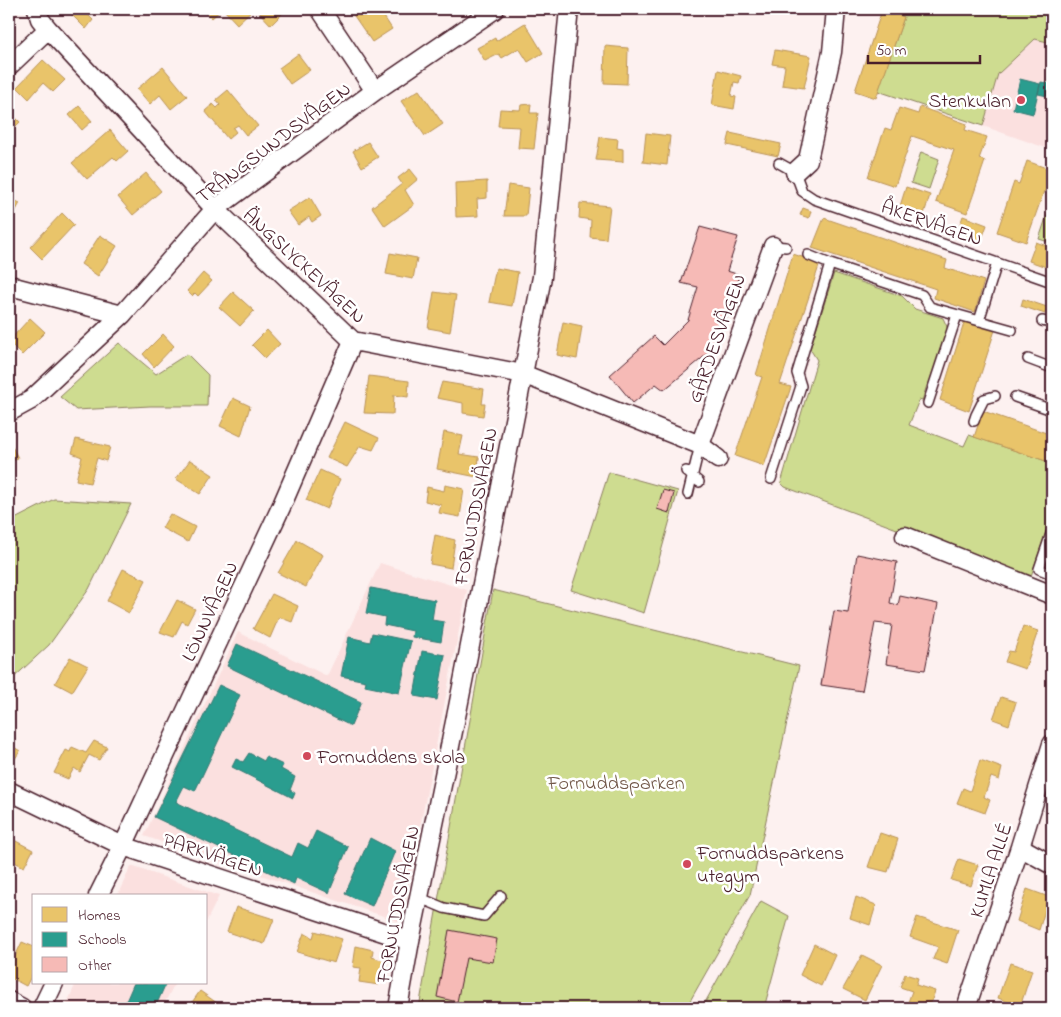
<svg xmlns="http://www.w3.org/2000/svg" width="1061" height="1017" font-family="'Indie Flower',sans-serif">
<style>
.built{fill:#fbe0df}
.green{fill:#cedc90;stroke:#8c7e5e}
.homes{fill:#e9c46a;stroke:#b99257}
.schools{fill:#2a9d8f;stroke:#347771}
.building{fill:#f6bab6;stroke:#4a1f2b}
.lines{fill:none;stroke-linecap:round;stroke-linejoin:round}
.service-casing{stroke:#4a1f2b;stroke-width:12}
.minor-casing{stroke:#4a1f2b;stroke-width:21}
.service{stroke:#fff;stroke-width:9}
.minor{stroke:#fff;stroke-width:18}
.poi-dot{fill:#d1495b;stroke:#fff;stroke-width:2}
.labels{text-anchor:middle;stroke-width:5;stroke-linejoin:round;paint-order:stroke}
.poi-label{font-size:20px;fill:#4a1f2b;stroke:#fff;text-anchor:start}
.street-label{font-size:20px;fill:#4a1f2b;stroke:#fff}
.park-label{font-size:20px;fill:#725849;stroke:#fff}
</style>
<rect width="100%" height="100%" fill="#fdf1f0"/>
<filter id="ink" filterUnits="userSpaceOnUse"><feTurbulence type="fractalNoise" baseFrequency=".02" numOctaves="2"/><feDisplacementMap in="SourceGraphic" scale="10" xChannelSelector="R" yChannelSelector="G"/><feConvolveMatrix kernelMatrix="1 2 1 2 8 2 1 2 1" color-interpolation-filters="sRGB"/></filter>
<g filter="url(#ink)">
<path class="built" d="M1035 39 1052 43V150L983 126 998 74Z
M380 563 467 590 401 922 144 836 238 632 327 676Z
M131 866 219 896 206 922V896H117Z
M76 983H175L162 1008H65Z"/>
<path class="green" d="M885 9H1052V43L1035 39 998 74 983 126 878 91 904 17Z
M921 152 939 159 929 189 911 183Z
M1050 206H1052V243L1039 239Z
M834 273 902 296 915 309 943 318 948 329 930 385H927L922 401 919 400 909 425 964 446 969 435 1052 463V515L1030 579 785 487 781 483 817 360 810 349Z
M119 343 156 374 187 354 208 375 207 406H150L76 410 60 397Z
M609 472 678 491 644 613 571 590Z
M54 499 131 504 89 589 49 645 9 682V522Z
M493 590 799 666 750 895 686 1008H419Z
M761 901 789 916 764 1008H702Z"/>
<path class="homes" d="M72 9H94L88 15 93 20 86 29 69 12Z
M203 9H222L212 18Z
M223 9H253L237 24Z
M260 9H280L283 13 271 25 258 11Z
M359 9H379L392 29 372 42 352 13Z
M776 9H805L804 13 776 10Z
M869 9H886L904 17 876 98 855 91 881 13Z
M525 23 543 53 528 62 519 48 502 58 499 54 485 61 477 48 495 38 496 41Z
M605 46 628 48 627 84 604 83Z
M775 50 811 56 804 88 782 85 785 66 772 64Z
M298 54 310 70 290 84 279 68Z
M43 60 65 80 53 92 43 83 29 99 17 87Z
M163 67 187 96 171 109 160 95 150 104 137 89Z
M718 70 741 76 739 83 734 82 731 96 736 97 734 109 712 105Z
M228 90 258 126 246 135 238 125 233 128 236 132 228 139 205 111 213 104 217 108 220 105 216 100Z
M419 90 443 124 425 136 401 101Z
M531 104 530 113H538L534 149 518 148 520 127 498 126 500 109 520 110 521 105Z
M79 106 92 121 82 130 69 115Z
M920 107 967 124 965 130 987 137 979 159 985 161 967 213 936 202 954 150 912 136 895 186 868 177 885 128 891 130 899 108 918 114Z
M9 111 20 122 9 133Z
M110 130 128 151 117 161 113 157 87 179 72 163Z
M646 133 670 136 667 165 643 162Z
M730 133 781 144 778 156 727 145Z
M600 137 618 139 617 148 623 149V162L596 160Z
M368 142 378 157 362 167 353 151Z
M1027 161 1049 169 1051 162 1052 163V194L1044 191 1026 242 997 232 1014 182 1019 184Z
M410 169 418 179 405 190 414 205 385 226 372 207 402 184 398 178Z
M146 173 161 191 133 215 118 197Z
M487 181V198L477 199 478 216 456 217 455 183Z
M508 185 529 188 526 216H504Z
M906 187 930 195 924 214 900 206Z
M310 197 321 216 312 222 309 217 298 225 288 211Z
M9 198 20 203 9 223Z
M580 203 610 206 606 239 590 237 591 220 579 218Z
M803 208 811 211 809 218 800 215Z
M62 213 74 225 42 259 30 247Z
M963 216 987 225 980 244 956 236Z
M824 218 947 260 945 268 984 281 975 312 934 298 936 289 812 248Z
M100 235 117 246 98 276 81 264Z
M1036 242 1052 248V269L1029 261Z
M390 253 417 258 413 279 386 274Z
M793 254 820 263 780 384 791 387 764 466 735 456 762 377 756 375Z
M496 268 518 272 512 306 489 302Z
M203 273 212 281 198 296 195 293 192 296 187 291Z
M233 292 254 311 240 326 219 307Z
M434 292 456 295 450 332 428 328Z
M1023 299 1047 307 1045 314 1021 306Z
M30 318 45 332 22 355 9 342V341Z
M965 320 995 330 969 411 940 400Z
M563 322 582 326 577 359 557 355Z
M267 330 280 344 265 358 252 345Z
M163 334 174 346 154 367 143 354Z
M369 376 409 381 408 397 394 395 393 414 364 413Z
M442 382 484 389 482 404H485L483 416 463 413V403L437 398Z
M233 398 250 406 241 436 220 426Z
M983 411 1052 435V463L974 437Z
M345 422 379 438 373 450 360 446 347 467 327 458Z
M444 432 463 436 459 454 479 457 477 477 437 469Z
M76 439 110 447 106 461 97 458 90 483 76 480 82 457 72 453Z
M9 441 18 458 9 463Z
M190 460 213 475 200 494 176 479Z
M320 470 340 479 327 509 306 500Z
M445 485 464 489 460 517 439 513 441 505 425 501 427 487 444 491Z
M170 514 195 527 188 542 162 528Z
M435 535 455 540 451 568 430 564Z
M297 540 323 555 306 587 278 573Z
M123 569 146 580 129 613 107 601Z
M272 594 298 606 292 622 279 617 270 638 253 629Z
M177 600 195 609 187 624 182 621 174 637 160 632Z
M1023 626 1038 631 1025 669 1005 662 1009 651 1014 652Z
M70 657 88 666 72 692 55 683Z
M1001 697 1016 702 1009 725 993 719Z
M94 741 107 747 99 760 89 755 80 772 74 768 68 779 54 773 66 750 70 752 72 747 86 753Z
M9 744 20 751 9 768Z
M980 760 1002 768 999 780 991 777 984 797 990 800 985 813 957 803 963 788 970 791Z
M880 833 898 839 888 872 868 867Z
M12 839 33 850 24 867 9 859V846Z
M959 859 978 865 971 886 951 880Z
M1027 889 1049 897 1039 930 1017 921Z
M856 897 876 905 870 925 850 918Z
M236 907 274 919 264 944 227 932Z
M917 917 958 930 947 964 933 959 938 947 910 937Z
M315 931 342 939 334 963 297 952 304 933 313 938Z
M22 942 34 947V971L26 986 9 977V969Z
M814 944 835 955 821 986 800 975Z
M356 946 373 950 372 957 384 961 379 985 359 982 361 968 353 967Z
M862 955 882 965 865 1000 843 989Z
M1010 963 1032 970 1020 1007 998 998Z
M905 974 918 978 916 985 935 991 929 1008H906L912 991 900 987Z
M200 991 221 1006 220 1008H188Z"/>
<path class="schools" d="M1020 79 1040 84 1033 114 1013 109Z
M1041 82 1052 84V97L1038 94Z
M371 588 435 600 432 620 444 622 441 642 412 637 413 631 384 625 385 617 366 613Z
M372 633 411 641 399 693 365 686 366 681 341 676 349 637 370 642Z
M237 644 361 702 351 726 227 666Z
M422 651 445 655 437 700 414 696Z
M219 685 240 695 195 791 184 786 176 802 292 857 298 843 308 848 316 831 348 847 329 893 296 878 294 884 154 817Z
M249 753 264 761 266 757 283 765 281 769 295 777 290 790 295 793 293 798 232 767 236 759 243 762Z
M370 838 395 851 372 906 345 894Z
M134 983H166L155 1008H123Z"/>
<path class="building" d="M700 227 738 237 727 271 740 275 718 345 664 390 656 384 633 403 610 375 654 336 663 345 688 320 698 287 681 283Z
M663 490 674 493 669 513 657 509Z
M857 554 897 562 890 603 898 605 900 596 938 604 925 670 886 664 892 625 875 623 862 691 821 685 834 611 848 613Z
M449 930 497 939 493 962 466 958 457 1002 437 997Z"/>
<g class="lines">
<defs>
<path id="service" d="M779 163 795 172 802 191 814 199 1052 282
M773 246 786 247
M808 255 830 264 922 295 930 307 1012 330
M979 321 997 263
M1042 321 1052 323
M1028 359 1052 368
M1015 397 1052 410
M928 403 957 315
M974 421 976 415 984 399 995 396
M686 471 699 482
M771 479 801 386 797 373 830 264
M688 494 700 445
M1052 531 1039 569 1052 574
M420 898 444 908 484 916 501 896"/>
<path id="minor" d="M37 9 40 19 48 29 215 209 353 341 523 374 700 445 718 459
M320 9 375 91
M9 66 48 29
M795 172 808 160 832 52 836 9
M9 284 18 288 122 315
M9 412 31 400 122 315 215 209 375 91 495 9
M700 445 773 246
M905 536 1052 595
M9 791 123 846 410 941
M1020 847 1052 865
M98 896 123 846 282 505 353 341
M9 1001 22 1008
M42 1008 54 983
M398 1008 410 941 458 707 542 277 569 9
M966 1008 1020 847 1052 744"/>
</defs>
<use href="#service" class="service-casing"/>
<use href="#minor" class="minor-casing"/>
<use href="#service" class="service"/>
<use href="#minor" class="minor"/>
</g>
</g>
<g class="poi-dot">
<circle cx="1021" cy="100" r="5"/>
<circle cx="307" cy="756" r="5"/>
<circle cx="687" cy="864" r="5"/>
</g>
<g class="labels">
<g class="poi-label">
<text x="1011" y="107" text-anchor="end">Stenkulan</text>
<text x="317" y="763">Fornuddens skola</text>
<text x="697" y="859">Fornuddsparkens<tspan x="697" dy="23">utegym</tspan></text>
</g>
<g class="street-label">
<text transform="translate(273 142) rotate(-37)" y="7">TRÅNGSUNDSVÄGEN</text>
<text transform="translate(932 222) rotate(19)" y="7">ÅKERVÄGEN</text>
<text transform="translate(305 265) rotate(43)" y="7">ÄNGSLYCKEVÄGEN</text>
<text transform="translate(716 338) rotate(-70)" y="7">GÄRDESVÄGEN</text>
<text transform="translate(475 506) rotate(-79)" y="7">FORNUDDSVÄGEN</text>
<text transform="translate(209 611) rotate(-65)" y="7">LÖNNVÄGEN</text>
<text transform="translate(213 854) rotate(18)" y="7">PARKVÄGEN</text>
<text transform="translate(990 870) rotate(-72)" y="7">KUMLA ALLÉ</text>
<text transform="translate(397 904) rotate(-79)" y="7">FORNUDDSVÄGEN</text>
</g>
<g class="park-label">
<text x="616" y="789">Fornuddsparken</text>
</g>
</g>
<rect width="1061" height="1017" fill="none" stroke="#fff" stroke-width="30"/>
<rect x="15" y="15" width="1031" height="987" fill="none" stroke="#4a1f2b" stroke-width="2" filter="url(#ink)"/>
<rect x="32" y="894" width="175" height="90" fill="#ffffff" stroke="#b7a5aa"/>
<rect x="42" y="907" width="25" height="15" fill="#e9c46a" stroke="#b7a5aa"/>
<text x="78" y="920" font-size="15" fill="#4a1f2b">Homes</text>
<rect x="42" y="932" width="25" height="15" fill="#2a9d8f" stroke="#b7a5aa"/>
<text x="78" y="944" font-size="15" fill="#4a1f2b">Schools</text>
<rect x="42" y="957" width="25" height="15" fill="#f6bab6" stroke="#b7a5aa"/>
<text x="78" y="970" font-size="15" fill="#4a1f2b">Other</text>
<path d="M868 55v8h112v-8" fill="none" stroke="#4a1f2b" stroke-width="2.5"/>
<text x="876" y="55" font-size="15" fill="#4a1f2b" stroke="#ffffff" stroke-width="4" paint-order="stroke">50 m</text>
</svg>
